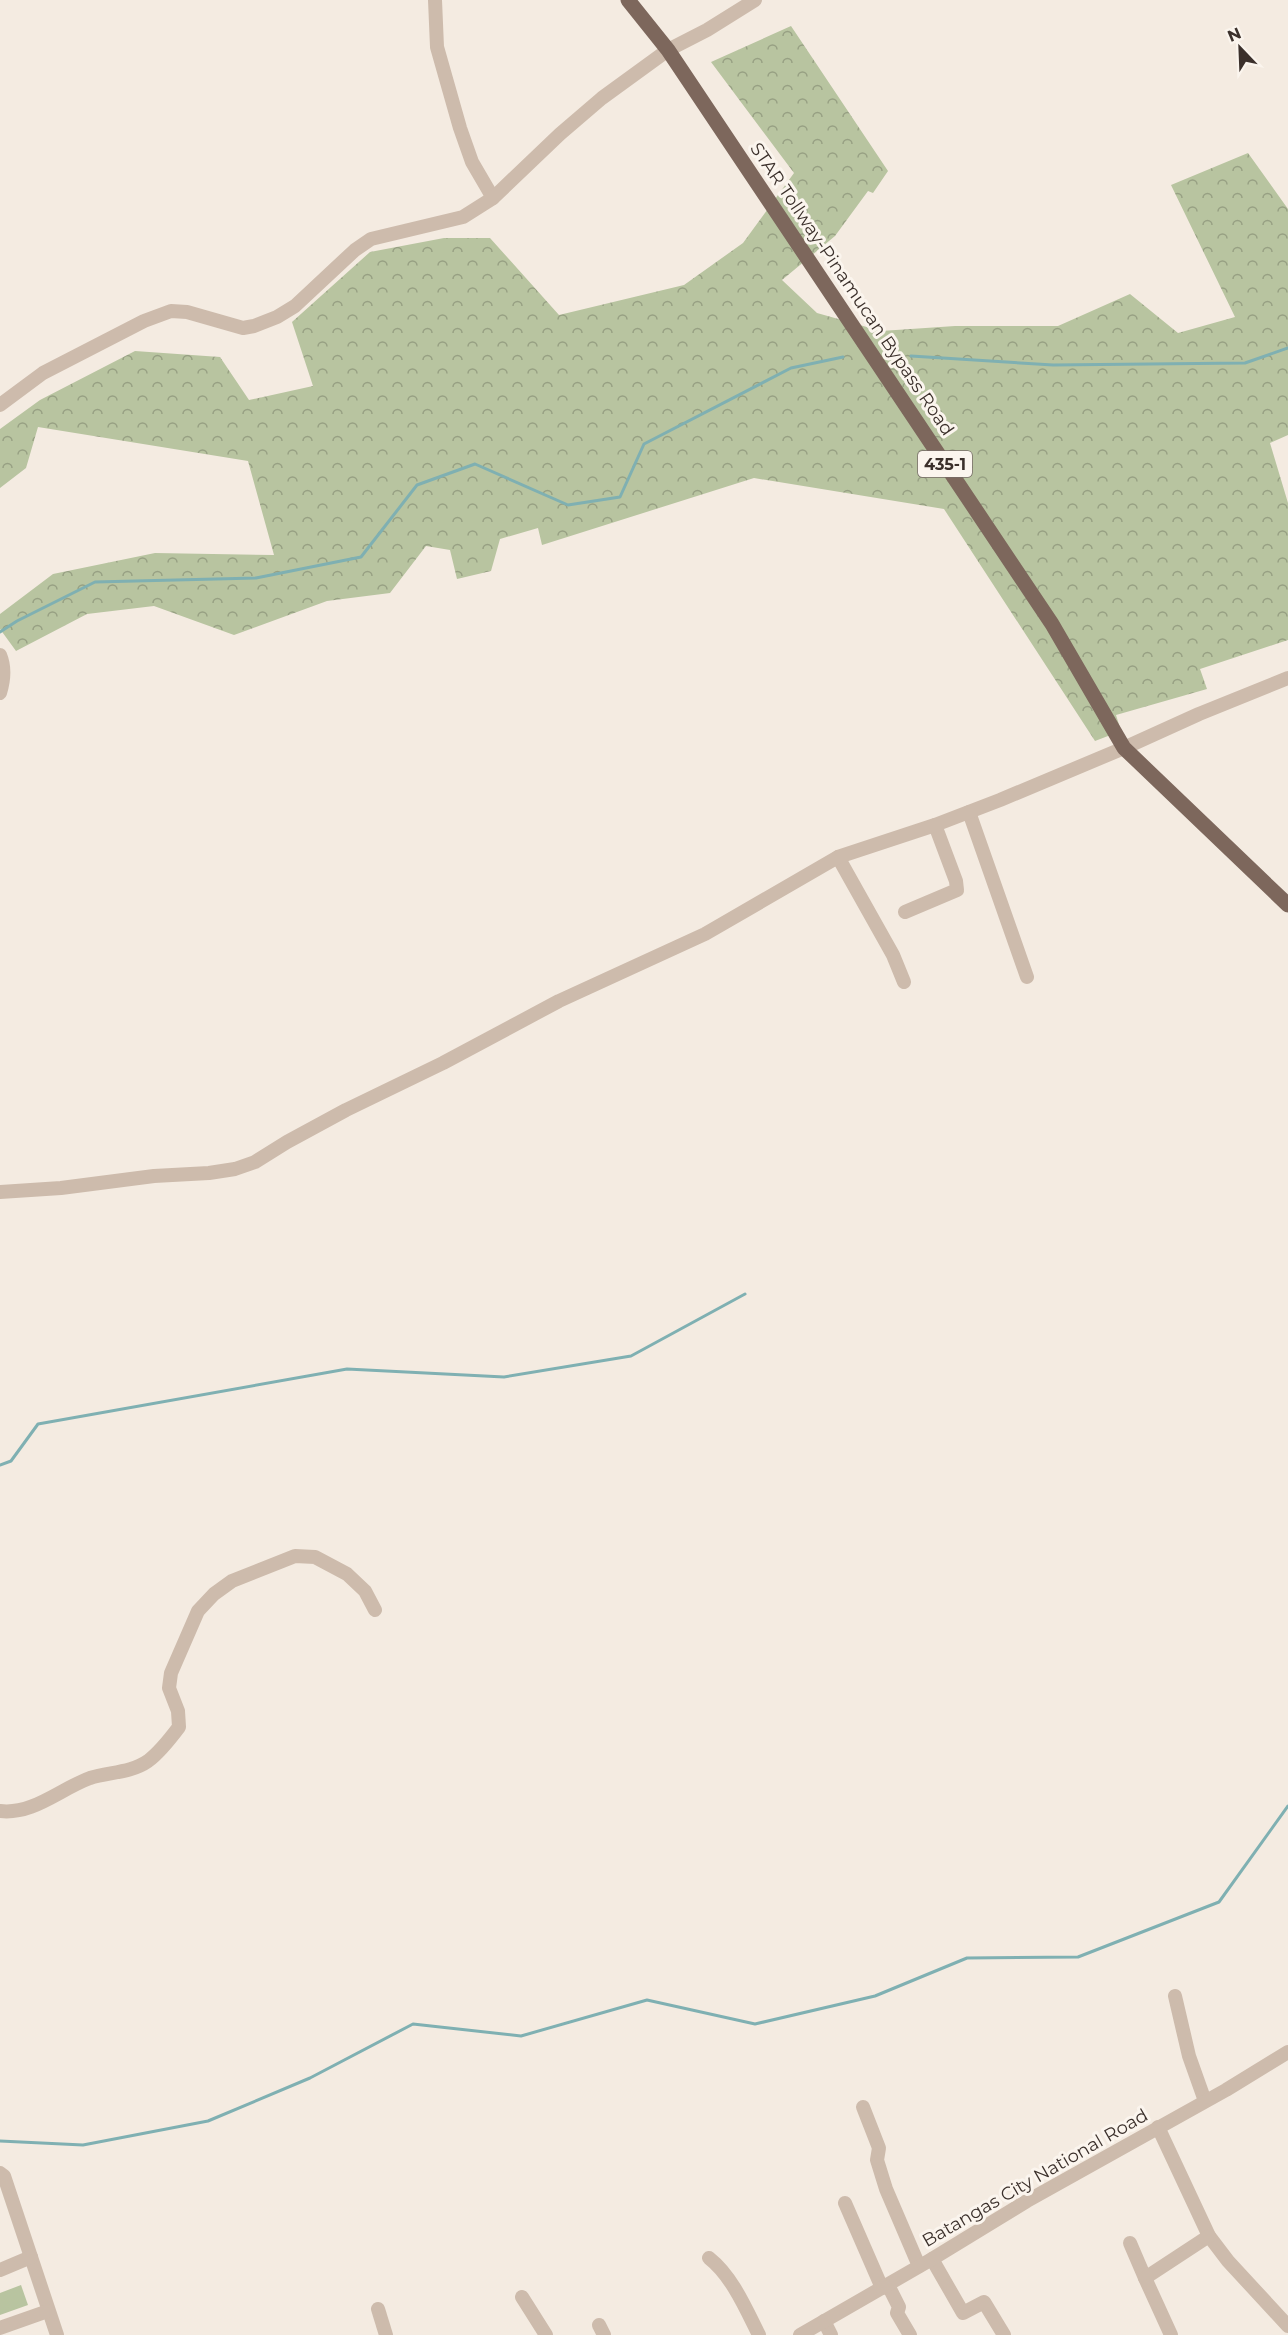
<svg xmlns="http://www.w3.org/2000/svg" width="1288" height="2335" viewBox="0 0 1288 2335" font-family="Montserrat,sans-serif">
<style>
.grass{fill:#b8c4a0}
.forest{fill:url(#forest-crowns)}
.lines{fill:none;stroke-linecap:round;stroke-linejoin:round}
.stream{stroke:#7fb0b2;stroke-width:3}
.minor{stroke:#cdbbac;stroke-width:14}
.major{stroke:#7d675c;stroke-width:15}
.labels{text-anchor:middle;stroke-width:6;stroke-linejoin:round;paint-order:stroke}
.shield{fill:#fbf5ee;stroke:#756b66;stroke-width:1.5}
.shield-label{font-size:16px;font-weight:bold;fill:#3b302b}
.street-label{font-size:18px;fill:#3b302b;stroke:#fbf5ee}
</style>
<defs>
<pattern id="forest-crowns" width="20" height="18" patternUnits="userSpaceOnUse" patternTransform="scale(1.5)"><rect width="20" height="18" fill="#b8c4a0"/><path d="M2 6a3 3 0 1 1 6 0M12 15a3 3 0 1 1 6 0" fill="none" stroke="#97a083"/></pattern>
</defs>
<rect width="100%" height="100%" fill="#f4ebe1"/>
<polygon class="grass" points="21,2285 28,2305 0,2315 0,2293"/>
<polygon class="forest" points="791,26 888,171 873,193 868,191 835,236 782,280 817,313 881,331 955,326 1058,326 1130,294 1178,333 1235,317 1171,185 1248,153 1288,209 1288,435 1270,443 1288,503 1288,640 1200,669 1207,689 1116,715 1121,731 1095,741 944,509 754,478 542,545 538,528 500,539 491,571 457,579 450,550 426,546 390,593 327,601 234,635 154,606 87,614 16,651 0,629 0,614 53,574 155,553 274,555 248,461 38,427 26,468 0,488 0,429 40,400 135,351 220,357 249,400 313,386 292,322 370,252 444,238 490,238 559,315 684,285 743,243 794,173 711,62"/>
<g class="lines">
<g class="stream">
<polyline points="911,356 1053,365 1245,363 1288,348"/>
<polyline points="0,632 17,621 95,582 256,578 361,557 417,485 475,464 568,505 620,497 644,444 791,368 843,357"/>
<polyline points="0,1465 11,1461 38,1424 347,1369 504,1377 631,1356 745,1294"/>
<polyline points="0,2141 83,2145 208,2121 310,2078 413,2024 521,2036 647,2000 755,2024 875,1996 967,1958 1078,1957 1219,1902 1288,1806"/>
</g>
<g class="minor">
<polyline points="435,0 437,47 460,128 472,162 493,198"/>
<polyline points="0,405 43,373 144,321 171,311 187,312 243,328 254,326 277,317 295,306 355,250 371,239 463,217 493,198 560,134 602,98 668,50 707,30 755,0"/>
<path d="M0,655C5,667 4,680 0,693"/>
<polyline points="969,812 1027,977"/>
<polyline points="838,857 893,955 904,982"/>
<polyline points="905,912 957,890 956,881 935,825"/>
<polyline points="0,1192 61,1188 154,1176 209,1173 235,1169 255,1162 287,1142 346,1110 443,1063 559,1001 705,934 838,857 935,825 1000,800 1124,748 1199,714 1288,678"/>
<path d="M0,1811C33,1815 60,1789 90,1778C109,1772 131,1773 148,1761C160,1752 170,1739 179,1727L178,1711L169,1688L171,1673L198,1611L214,1594L232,1581L295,1556L315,1557L347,1574L365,1591L375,1610"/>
<polyline points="1175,1996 1189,2056 1205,2101"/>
<polyline points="863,2107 879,2148 877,2160 886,2189 919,2266"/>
<polyline points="1158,2127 1209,2236 1228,2261 1288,2326"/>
<polyline points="0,2173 4,2176 57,2335"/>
<polyline points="845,2203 882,2288"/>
<polyline points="1130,2243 1145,2278"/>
<path d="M709,2258C732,2276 746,2309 759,2335"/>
<polyline points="932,2259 963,2313 984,2302 1004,2335"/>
<polyline points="0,2270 31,2257"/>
<polyline points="888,2285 899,2307 897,2313 910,2335"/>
<polyline points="522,2297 546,2335"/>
<polyline points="378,2309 386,2335"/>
<polyline points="824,2321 831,2335"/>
<polyline points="599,2325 604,2335"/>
<polyline points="0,2328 48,2311"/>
<polyline points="800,2335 932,2259 1027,2201 1226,2090 1288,2052"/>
<polyline points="1171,2335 1145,2278 1209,2236"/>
</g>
<polyline class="major" points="628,0 668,50 1052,624 1124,748 1288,905"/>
</g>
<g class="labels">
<rect class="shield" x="918" y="451" width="54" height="26" rx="4.5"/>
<g class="shield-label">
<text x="945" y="470">435-1</text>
</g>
<g class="street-label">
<text transform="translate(852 289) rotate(56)" y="6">STAR Tollway-Pinamucan Bypass Road</text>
<text transform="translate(1035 2178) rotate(-30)" y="6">Batangas City National Road</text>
</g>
</g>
<g transform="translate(1240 48) rotate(337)" stroke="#fbf5ee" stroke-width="4.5" paint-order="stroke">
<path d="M0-4.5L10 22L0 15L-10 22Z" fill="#3b302b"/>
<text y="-9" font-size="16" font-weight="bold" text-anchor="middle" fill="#3b302b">N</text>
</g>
</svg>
